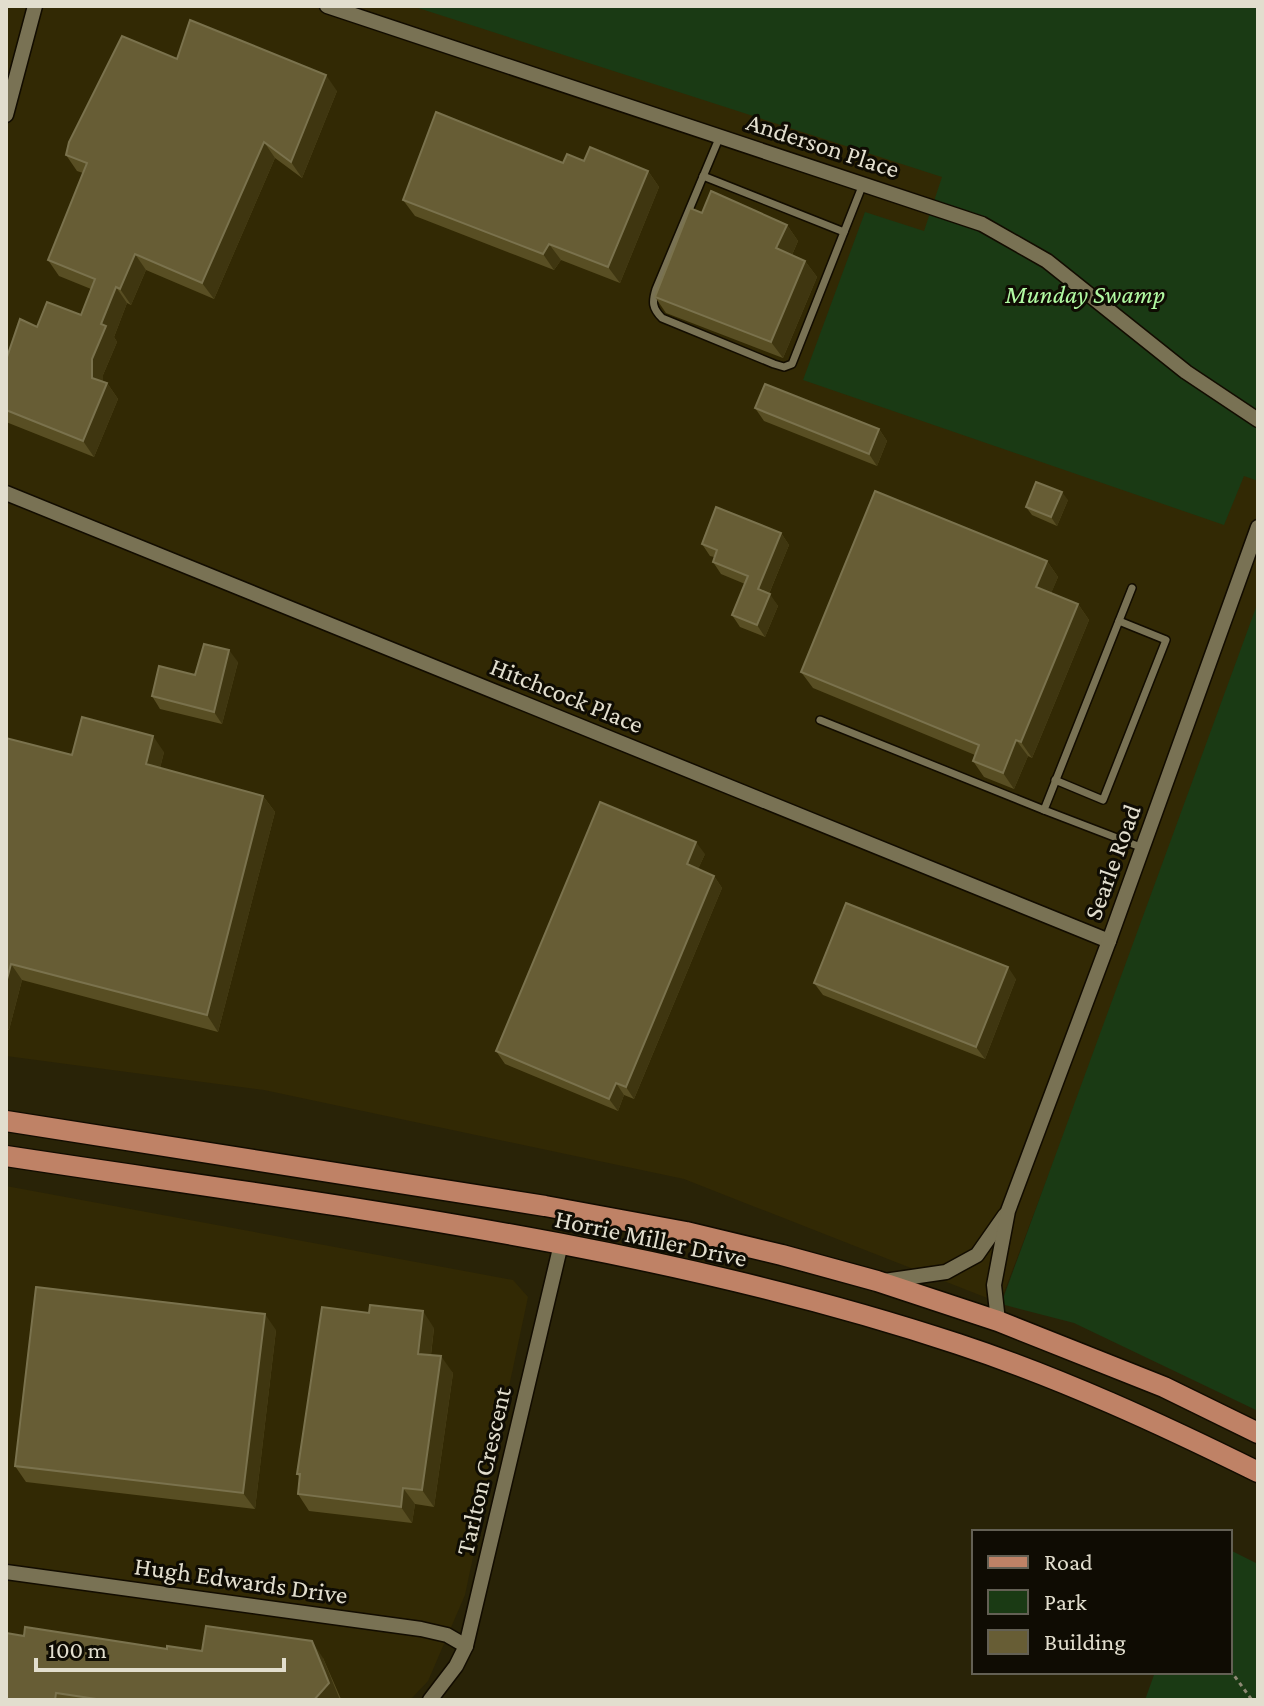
<svg xmlns="http://www.w3.org/2000/svg" width="1264" height="1706" viewBox="0 0 1264 1706" font-family="'Crimson Pro',serif">
<style>
.built{fill:#322904}
.green{fill:#1a3a14}
.lines{fill:none;stroke-linecap:round;stroke-linejoin:round}
.lane-casing{stroke:#120c00;stroke-width:10}
.street-casing{stroke:#120c00;stroke-width:17}
.primary-casing{stroke:#120c00;stroke-width:23}
.path{stroke:#8e8974;stroke-width:3;stroke-dasharray:4 4;stroke-linecap:butt}
.lane{stroke:#797254;stroke-width:7}
.street{stroke:#797254;stroke-width:14}
.primary{stroke:#bf8266;stroke-width:20}
.wall{fill:#584e23}
.shaded-wall{fill:#3f3610}
.building{fill:#675d35;stroke:#7a724d;stroke-width:2}
.labels{text-anchor:middle;stroke-width:6;stroke-linejoin:round;paint-order:stroke}
.street-label{font-size:26px;fill:#e2dece;stroke:#0f0c03}
.park-label{font-size:26px;font-style:italic;fill:#b1faa2;stroke:#0f0c03}
</style>
<rect width="100%" height="100%" fill="#292307"/>
<g class="built">
<polygon points="6,6 876,6 953,173 1258,395 1258,998 1133,953 1000,1303 684,1179 264,1090 6,1056"/>
<polygon points="6,1186 513,1280 528,1297 465,1595 428,1681 410,1700 6,1700"/>
</g>
<g class="green">
<polygon points="412,6 1258,6 1258,481 1244,476 1224,525 803,380 865,212 924,231 942,177"/>
<polygon points="1258,602 1258,1411 1074,1323 1001,1304"/>
<polygon points="1230,1550 1258,1564 1258,1700 1145,1700 1155,1672 1230,1672"/>
</g>
<g class="lines">
<g class="lane-casing">
<g id="lane">
<path d="M720,136L656,289C652,302 652,308 662,318L774,364L784,367L792,364L863,184"/>
<polyline points="703,176 844,232"/>
<polyline points="1132,588 1044,810 1143,848"/>
<polyline points="820,720 1044,810"/>
<polyline points="1055,780 1103,800 1166,640 1119,621"/>
</g>
</g>
<g class="street-casing">
<g id="street">
<polyline points="327,6 982,224 1047,261 1186,372 1258,420"/>
<polyline points="6,115 35,6"/>
<polyline points="6,493 1109,941"/>
<polyline points="884,1281 946,1272 977,1255 1005,1215"/>
<polyline points="998,1321 994,1285 1008,1211 1109,941 1258,527"/>
<polyline points="6,1572 421,1629 447,1635 466,1646"/>
<polyline points="430,1700 456,1666 466,1646 561,1244"/>
</g>
</g>
<g class="primary-casing">
<g id="primary">
<polyline points="6,1121 545,1206 686,1232 782,1255 877,1281 998,1321 1164,1387 1258,1433"/>
<path d="M6,1156C326,1205 650,1242 958,1344C1061,1378 1161,1424 1258,1472"/>
</g>
</g>
<polyline class="path" points="1230,1670 1252,1700"/>
<use href="#lane" class="lane"/>
<use href="#street" class="street"/>
<use href="#primary" class="primary"/>
</g>
<g class="wall">
<polygon points="177,59 337,91 302,178 275,158 214,299 146,270 131,305 127,303 114,337 117,342 103,375 103,382 107,383 118,399 94,457 6,422 6,360 37,327 81,315 91,289 59,276 48,260 83,173 77,171 66,155"/>
<polygon points="584,161 648,171 659,187 620,283 561,260 554,270 415,216 403,200"/>
<polygon points="702,213 787,225 798,241 792,255 805,261 817,277 783,358 666,313 655,297"/>
<polygon points="755,408 879,429 887,441 877,466 764,421"/>
<polygon points="1068,500 1057,526 1032,515 1026,507"/>
<polygon points="781,533 789,545 769,594 778,606 765,637 740,627 732,615 745,584 721,574 713,562 714,557 710,556 702,544"/>
<polygon points="1047,561 1058,577 1051,593 1078,604 1089,620 1032,758 1028,756 1014,789 984,777 973,761 975,755 813,688 801,672"/>
<polygon points="238,662 222,724 160,709 152,696 195,675"/>
<polygon points="6,738 72,755 164,752 160,768 263,796 275,812 218,1032 22,980 9,1030 6,1029"/>
<polygon points="705,854 698,869 714,876 722,888 634,1099 624,1095 618,1111 505,1064 496,1051"/>
<polygon points="1016,979 985,1059 823,995 814,983"/>
<polygon points="434,1328 431,1355 453,1373 434,1507 415,1504 412,1523 309,1511 298,1494 300,1478 297,1474"/>
<polygon points="276,1330 255,1509 26,1482 15,1466"/>
<polygon points="24,1636 167,1649 323,1658 341,1699 6,1700"/>
</g>
<g class="shaded-wall">
<polygon points="326,75 337,91 302,178 291,162"/>
<polygon points="264,142 275,158 214,299 202,283"/>
<polygon points="648,171 659,187 620,283 608,267"/>
<polygon points="787,225 798,241 788,264 776,248"/>
<polygon points="549,244 561,260 554,270 543,254"/>
<polygon points="135,254 146,270 131,305 120,289"/>
<polygon points="805,261 817,277 783,358 771,342"/>
<polygon points="116,287 127,303 114,337 117,342 103,375 103,391 107,383 118,399 94,457 83,441 92,378 92,359 101,324"/>
<polygon points="879,429 887,441 877,466 869,454"/>
<polygon points="1062,492 1068,500 1057,526 1051,517"/>
<polygon points="781,533 789,545 766,601 758,589"/>
<polygon points="1047,561 1058,577 1047,603 1036,587"/>
<polygon points="770,594 778,606 765,637 757,625"/>
<polygon points="1078,604 1089,620 1032,758 1021,742"/>
<polygon points="229,650 238,662 222,724 214,712"/>
<polygon points="153,736 164,752 157,780 146,764"/>
<polygon points="1016,740 1028,756 1014,789 1003,773"/>
<polygon points="263,796 275,812 218,1032 207,1015"/>
<polygon points="696,842 705,854 695,876 687,864"/>
<polygon points="714,876 722,888 634,1099 626,1087"/>
<polygon points="11,964 22,980 9,1030 6,1025 6,983"/>
<polygon points="1008,967 1016,979 985,1059 976,1047"/>
<polygon points="616,1083 624,1095 618,1111 609,1099"/>
<polygon points="423,1311 434,1328 429,1370 418,1354"/>
<polygon points="265,1314 276,1330 255,1509 243,1493"/>
<polygon points="441,1356 453,1373 434,1507 422,1490"/>
<polygon points="403,1488 415,1504 412,1523 401,1507"/>
<polygon points="312,1641 323,1658 340,1700 314,1700"/>
</g>
<g class="building">
<polygon points="190,20 326,75 291,162 264,142 202,283 135,254 120,289 116,287 101,324 106,326 92,359 92,378 107,383 83,441 6,410 6,360 20,319 37,327 47,302 81,315 95,279 48,260 87,163 66,155 69,142 122,36 177,59"/>
<polygon points="436,112 563,163 567,154 584,161 590,147 648,171 608,267 549,244 543,254 403,200"/>
<polygon points="711,191 787,225 776,248 805,261 771,342 655,297 690,208 702,213"/>
<polygon points="765,384 879,429 869,454 755,408"/>
<polygon points="1036,482 1062,492 1051,517 1026,507"/>
<polygon points="875,491 1047,561 1036,587 1078,604 1021,742 1016,740 1003,773 973,761 979,745 801,672"/>
<polygon points="716,507 781,533 758,589 770,594 757,625 732,615 748,576 713,562 717,550 702,544"/>
<polygon points="204,644 229,650 214,712 152,696 159,666 195,675"/>
<polygon points="82,717 153,736 146,764 263,796 207,1015 11,964 6,983 6,738 72,755"/>
<polygon points="600,802 696,842 687,864 714,876 626,1087 616,1083 609,1099 496,1051"/>
<polygon points="846,903 1008,967 976,1047 814,983"/>
<polygon points="36,1287 265,1314 243,1493 15,1466"/>
<polygon points="370,1305 423,1311 418,1354 441,1356 422,1490 403,1488 401,1507 298,1494 300,1474 297,1474 322,1307 369,1313"/>
<polygon points="206,1626 312,1641 329,1683 314,1700 103,1700 56,1693 55,1700 6,1700 6,1633 24,1636 25,1627 167,1649 167,1646 202,1651"/>
</g>
<g class="labels">
<g class="street-label">
<text transform="translate(823 145) rotate(18)" y="9">Anderson Place</text>
<text transform="translate(567 695) rotate(22)" y="9">Hitchcock Place</text>
<text transform="translate(1112 862) rotate(-70)" y="9">Searle Road</text>
<text transform="translate(651 1238) rotate(12)" y="9">Horrie Miller Drive</text>
<text transform="translate(483 1471) rotate(-77)" y="9">Tarlton Crescent</text>
<text transform="translate(241 1580) rotate(8)" y="9">Hugh Edwards Drive</text>
</g>
<g class="park-label">
<text x="1085" y="303">Munday Swamp</text>
</g>
</g>
<rect width="1264" height="1706" fill="none" stroke="#e2dece" stroke-width="16"/>
<rect x="972" y="1530" width="260" height="144" fill="#0f0c03" stroke="#636054" stroke-width="2"/>
<rect x="988" y="1556" width="40" height="12" fill="#bf8266" stroke="#636054" stroke-width="2"/>
<text x="1044" y="1570" font-size="24" fill="#e2dece">Road</text>
<rect x="988" y="1590" width="40" height="24" fill="#1a3a14" stroke="#636054" stroke-width="2"/>
<text x="1044" y="1610" font-size="24" fill="#e2dece">Park</text>
<rect x="988" y="1630" width="40" height="24" fill="#675d35" stroke="#636054" stroke-width="2"/>
<text x="1044" y="1650" font-size="24" fill="#e2dece">Building</text>
<path d="M36 1658v12h248v-12" fill="none" stroke="#e2dece" stroke-width="4"/>
<text x="48" y="1658" font-size="24" fill="#e2dece" stroke="#0f0c03" stroke-width="6" paint-order="stroke">100 m</text>
</svg>
